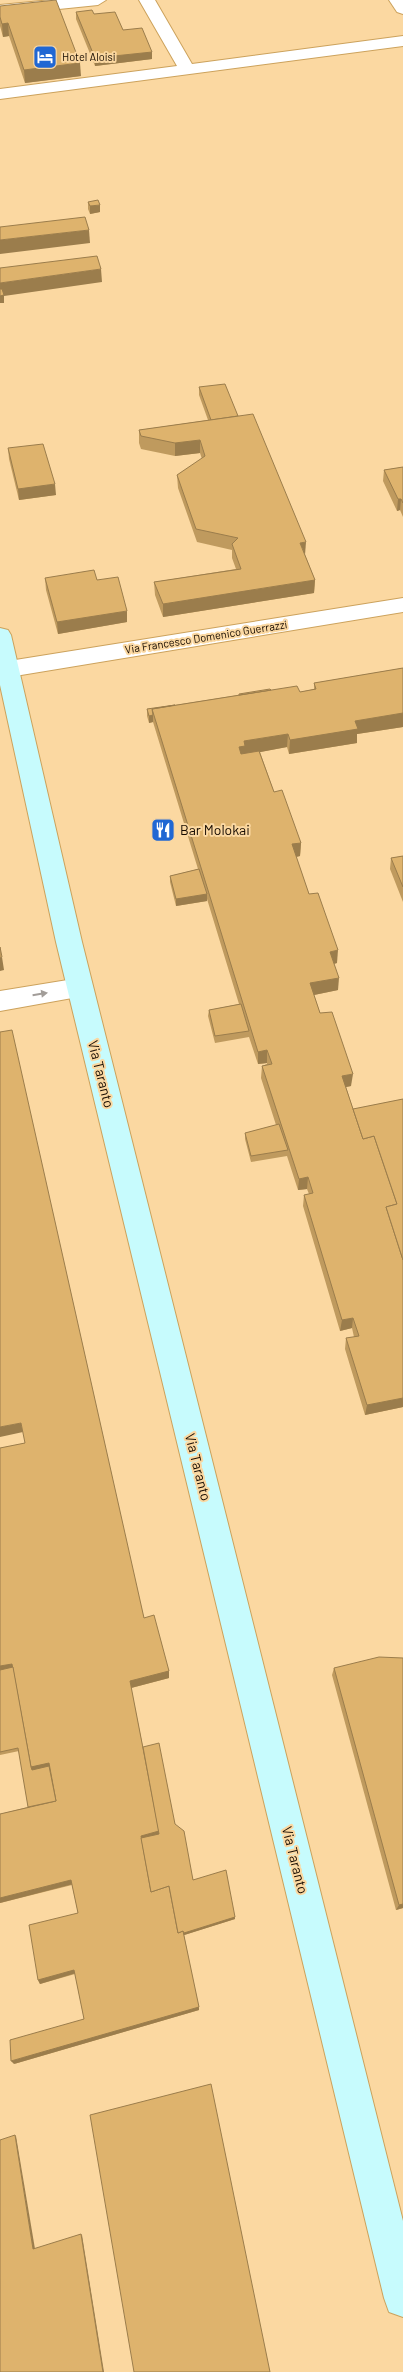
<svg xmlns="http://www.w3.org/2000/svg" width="403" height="2372" viewBox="0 0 403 2372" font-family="Barlow,sans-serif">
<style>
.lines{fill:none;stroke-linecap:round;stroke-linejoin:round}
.lane-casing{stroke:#cca25c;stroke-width:2}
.street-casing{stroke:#cca25c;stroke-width:2}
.secondary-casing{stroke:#cca25c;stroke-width:2}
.lane{fill:#fff;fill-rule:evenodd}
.street{fill:#fff;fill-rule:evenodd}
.secondary{fill:#c7fbfd;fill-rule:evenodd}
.wall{fill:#bf9a5e}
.shaded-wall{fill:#9b7d4c}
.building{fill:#deb36d;stroke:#9b7d4c}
.oneway{fill:#a29d99}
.labels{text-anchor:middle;stroke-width:4;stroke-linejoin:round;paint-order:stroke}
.far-poi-label{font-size:11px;fill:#160b00;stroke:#fbd8a1;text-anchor:start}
.far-street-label{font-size:11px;fill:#160b00;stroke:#fbd8a1}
.poi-label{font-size:14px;fill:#160b00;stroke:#fbd8a1;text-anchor:start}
.street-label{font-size:14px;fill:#160b00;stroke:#fbd8a1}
</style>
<rect width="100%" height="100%" fill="#fbd8a1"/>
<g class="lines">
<g class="lane-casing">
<g id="lane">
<polygon points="52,0 106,0 98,5 0,15 0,5"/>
<polygon points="139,0 155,0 192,64 403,36 403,46 0,99 0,89 177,66"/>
<polygon points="389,0 403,0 403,14 397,12"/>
</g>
</g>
<g class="street-casing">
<g id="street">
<polygon points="403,598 403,612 9,677 0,673 1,664 9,661"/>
<polygon points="80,978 89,981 93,988 89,995 0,1011 0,991"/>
</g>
</g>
<g class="secondary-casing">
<polygon id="secondary" points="0,628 8,630 11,635 82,942 403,2221 403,2317 389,2312 384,2298 56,942 0,685"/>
</g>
<use href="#lane" class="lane"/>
<use href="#street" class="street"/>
<use href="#secondary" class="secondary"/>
</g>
<g class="wall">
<polygon points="0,6 81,76 25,83 9,36 3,37 0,26"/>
<polygon points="76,12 94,14 152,52 152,59 95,66 76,19"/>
<polygon points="88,202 100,212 90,214 88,209"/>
<polygon points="199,387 238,416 305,555 315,580 314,593 163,617 155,595 154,582 236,569 232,558 232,550 197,542 178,488 177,475 202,459 200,453 175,456 141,449 139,443 139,430 208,420 199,395"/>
<polygon points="8,448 56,495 19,500 9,459"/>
<polygon points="403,467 403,517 400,510 397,511 383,481 384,470"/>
<polygon points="45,578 97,580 127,622 58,634 46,590"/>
<polygon points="403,668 403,727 357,734 357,743 289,754 287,747 260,752 274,792 301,843 300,856 296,857 309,894 337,963 334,964 338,990 314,995 320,1013 351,1086 346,1087 353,1109 403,1099 403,1407 365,1415 345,1349 346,1338 354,1337 352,1328 340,1331 303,1206 304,1195 309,1194 307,1189 298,1190 287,1156 251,1162 245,1139 245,1133 276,1125 261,1078 262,1066 267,1064 267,1063 258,1064 249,1037 215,1043 208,1016 209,1010 239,1004 207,899 207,901 176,906 170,882 170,876 198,869 153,722 149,723 147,716 147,709 175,705 271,690 300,692 314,689 314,683"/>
<polygon points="403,856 403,902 390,869 391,858"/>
<polygon points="0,1032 144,1618 169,1671 169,1678 131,1688 143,1747 175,1824 193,1880 235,1917 235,1919 184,1935 199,2010 14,2064 84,2019 75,1974 40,1984 38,1980 78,1913 72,1885 0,1903 0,1814 28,1807 19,1751 0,1755 0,1448 25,1443"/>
<polygon points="403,1658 403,1908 396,1910 332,1675 334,1668"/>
</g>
<g class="shaded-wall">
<polygon points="8,23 9,36 3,37 2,24"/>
<polygon points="152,52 152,59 95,66 95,58"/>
<polygon points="80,63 81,76 25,83 24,70"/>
<polygon points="100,205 100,212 90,214 90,206"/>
<polygon points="89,230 90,243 0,254 0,240"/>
<polygon points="101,269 102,282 4,296 4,303 0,303 0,283"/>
<polygon points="200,440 200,453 175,456 175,443"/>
<polygon points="55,484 56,495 19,500 18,489"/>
<polygon points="398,499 401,499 400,510 397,511"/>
<polygon points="306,542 305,555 300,543"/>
<polygon points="315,580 314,593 163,617 163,604"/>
<polygon points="127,611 127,622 58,634 57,622"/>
<polygon points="403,713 403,727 357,734 357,743 289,754 290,740 355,721"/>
<polygon points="153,715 153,722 149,723 149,716"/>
<polygon points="288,734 287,747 245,755 239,760 239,747 244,741"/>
<polygon points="301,843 300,856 291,858 292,844"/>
<polygon points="207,894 207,901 176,906 176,899"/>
<polygon points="338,950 337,963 328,965 330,952"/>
<polygon points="2,957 4,970 0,971 0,958"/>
<polygon points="339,978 338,990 309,996 310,983"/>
<polygon points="267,1050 267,1063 258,1064 258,1052"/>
<polygon points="353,1074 351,1086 341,1088 342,1076"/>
<polygon points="308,1177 307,1189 298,1190 299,1179"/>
<polygon points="353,1318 352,1328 340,1331 342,1320"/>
<polygon points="403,1398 403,1407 365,1415 367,1405"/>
<polygon points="21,1423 23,1432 0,1437 0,1427"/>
<polygon points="12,1664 49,1763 51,1769 33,1773 0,1674 0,1666"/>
<polygon points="169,1671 169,1678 131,1688 130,1681"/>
<polygon points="159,1831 159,1837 141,1841 141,1836"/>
<polygon points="71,1880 73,1884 0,1903 0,1898"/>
<polygon points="403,1904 403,1908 396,1910 399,1905"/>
<polygon points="235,1917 235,1919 178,1937 178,1935"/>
<polygon points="74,1970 76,1973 40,1984 38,1980"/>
<polygon points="199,2007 199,2010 14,2064 11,2061"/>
<polygon points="15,2135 16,2136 35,2249 33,2249"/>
<polygon points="81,2234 82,2235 104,2372 103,2372"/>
</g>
<g class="building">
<polygon points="56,0 80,63 24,70 8,23 2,24 0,17 0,6"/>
<polygon points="92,10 94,14 115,12 123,30 142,28 152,52 95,58 76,12"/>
<polygon points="98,200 100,205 90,206 88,202"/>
<polygon points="85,217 89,230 0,240 0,227"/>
<polygon points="97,256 101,269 0,283 0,268"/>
<polygon points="0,289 2,289 4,295 0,296"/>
<polygon points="225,384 238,416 211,420 199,387"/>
<polygon points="253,414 306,542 300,543 315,580 163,604 154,582 241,569 232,544 238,538 196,529 177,475 205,456 200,440 175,443 141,436 139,430"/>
<polygon points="43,444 55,484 18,489 8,448"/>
<polygon points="403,467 403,503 401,499 398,499 384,470"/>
<polygon points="94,570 97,580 118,577 127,611 57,622 45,578"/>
<polygon points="403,668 403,713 355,721 358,729 290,740 288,734 244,741 245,746 239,747 241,754 259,751 274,792 282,790 301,843 292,844 309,894 318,893 338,950 330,952 339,978 310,983 320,1013 332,1012 353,1074 342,1076 363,1139 374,1136 397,1204 386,1207 403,1260 403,1398 367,1405 346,1338 359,1336 353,1318 342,1320 304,1195 313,1193 308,1177 299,1179 262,1066 272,1064 267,1050 258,1052 152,709 297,686 300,692 316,689 314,683"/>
<polygon points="270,689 271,690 239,695 239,694"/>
<polygon points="175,705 152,709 153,715 149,716 147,709"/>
<polygon points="403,856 403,887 391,858"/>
<polygon points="199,869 207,894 176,899 170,876"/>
<polygon points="0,947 2,957 0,958"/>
<polygon points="241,1004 249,1031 215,1036 209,1010"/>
<polygon points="12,1030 144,1618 154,1615 169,1671 130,1681 159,1831 141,1836 151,1892 169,1886 178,1933 183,1931 199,2007 11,2061 10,2040 84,2019 74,1970 38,1980 29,1925 78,1913 71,1880 0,1898 0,1814 56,1801 49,1763 31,1767 12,1664 0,1666 0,1448 25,1443 21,1423 0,1427 0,1032"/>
<polygon points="403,1099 403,1260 386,1207 397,1204 374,1136 363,1139 353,1109"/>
<polygon points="279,1124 288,1150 251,1156 245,1133"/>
<polygon points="379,1657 403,1658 403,1904 399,1905 334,1668"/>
<polygon points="13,1667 31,1767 32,1770 49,1766 56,1801 28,1807 18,1748 0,1752 0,1670"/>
<polygon points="159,1743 175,1824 184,1831 193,1880 226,1870 235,1917 184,1933 183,1931 178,1933 169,1886 151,1892 141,1838 159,1834 143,1747"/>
<polygon points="211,2084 270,2372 134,2372 90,2115"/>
<polygon points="15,2135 33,2249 81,2234 103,2372 0,2372 0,2140"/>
</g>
<defs><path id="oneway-solid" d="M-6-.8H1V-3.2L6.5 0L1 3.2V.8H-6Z" transform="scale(1.25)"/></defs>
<use class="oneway" href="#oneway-solid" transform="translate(40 994) rotate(-9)"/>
<defs>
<g id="hotel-square" transform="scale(1.25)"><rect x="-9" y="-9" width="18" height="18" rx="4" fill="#2067d3" stroke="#fbd8a1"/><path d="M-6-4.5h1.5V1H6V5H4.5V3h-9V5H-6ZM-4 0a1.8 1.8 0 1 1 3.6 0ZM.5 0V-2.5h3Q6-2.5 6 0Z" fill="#fff"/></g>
<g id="restaurant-square" transform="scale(1.25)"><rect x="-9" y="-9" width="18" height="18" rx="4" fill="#2067d3" stroke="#fbd8a1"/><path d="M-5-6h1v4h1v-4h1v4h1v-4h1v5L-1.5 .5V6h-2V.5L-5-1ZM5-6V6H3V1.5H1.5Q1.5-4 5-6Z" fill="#fff"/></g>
</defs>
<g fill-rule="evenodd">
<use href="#hotel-square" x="45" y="57"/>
<use href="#restaurant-square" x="163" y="830"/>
</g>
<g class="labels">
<g class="far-poi-label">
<text x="62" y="61">Hotel Aloisi</text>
</g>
<g class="far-street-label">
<text transform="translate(206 637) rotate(-9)" y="4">Via Francesco Domenico Guerrazzi</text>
</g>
<g class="poi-label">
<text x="180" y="835">Bar Molokai</text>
</g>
<g class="street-label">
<text transform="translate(101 1074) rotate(76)" y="5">Via Taranto</text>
<text transform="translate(198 1467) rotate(76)" y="5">Via Taranto</text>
<text transform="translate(295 1860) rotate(76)" y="5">Via Taranto</text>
</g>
</g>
</svg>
